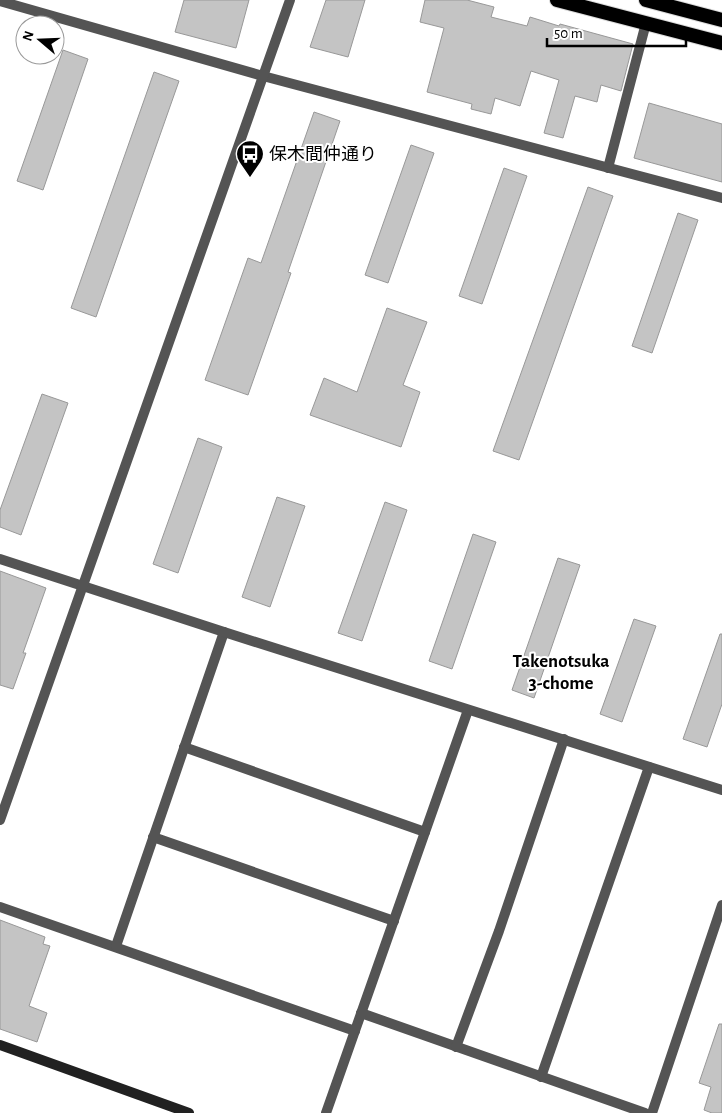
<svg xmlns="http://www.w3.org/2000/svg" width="722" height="1113" viewBox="0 0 722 1113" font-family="'Alegreya Sans','Noto Sans JP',sans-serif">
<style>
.building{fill:#c4c4c4;stroke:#989898}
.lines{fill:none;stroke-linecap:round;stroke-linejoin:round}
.trunk-casing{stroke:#dbdbdb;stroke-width:16}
.minor{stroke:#545454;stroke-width:10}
.tertiary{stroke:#545454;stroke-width:10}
.secondary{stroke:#212121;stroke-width:10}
.trunk{stroke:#000;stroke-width:14}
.labels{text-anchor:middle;stroke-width:4;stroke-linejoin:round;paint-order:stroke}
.poi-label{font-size:18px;fill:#000;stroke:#fff;text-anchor:start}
.neighbourhood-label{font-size:19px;font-weight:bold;fill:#000;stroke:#fff}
</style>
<rect width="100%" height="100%" fill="#fff"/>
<g class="building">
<polygon points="184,0 249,0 236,48 175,32"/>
<polygon points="326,0 365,0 348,57 310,47"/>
<polygon points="425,0 467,0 494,7 491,17 527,26 530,17 559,26 560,24 633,44 621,91 601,85 597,102 575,96 563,138 544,133 559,80 531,71 520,106 495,98 491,114 471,109 472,104 427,92 444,28 420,22"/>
<polygon points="63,50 88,59 43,190 17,181"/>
<polygon points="154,72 179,81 96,317 71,308"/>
<polygon points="649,103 722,124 722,182 634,158"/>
<polygon points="314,112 340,121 288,272 291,273 248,395 205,380 248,258 261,263"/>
<polygon points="411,145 434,153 388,283 365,275"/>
<polygon points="504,168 527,176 482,304 459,296"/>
<polygon points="588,187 613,196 519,460 493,451"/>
<polygon points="678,213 698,220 652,353 632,346"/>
<polygon points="387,308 427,322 403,385 420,392 401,447 310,415 324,378 357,392"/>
<polygon points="42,394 68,403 21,535 0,527 0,510"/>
<polygon points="198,438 222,447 178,573 153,564"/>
<polygon points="277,497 305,506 270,607 242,597"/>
<polygon points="385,502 407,510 362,641 338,633"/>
<polygon points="473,534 496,542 452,669 429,661"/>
<polygon points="558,558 580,565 534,698 512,690"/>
<polygon points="0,571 46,588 23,653 26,653 13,689 0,685"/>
<polygon points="634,619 656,626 622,722 600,714"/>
<polygon points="720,634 722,634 722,704 707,747 683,739"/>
<polygon points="0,920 45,937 43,944 50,946 29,1006 47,1013 37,1042 0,1029"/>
<polygon points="719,1024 722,1024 722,1113 712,1113 704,1110 711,1087 699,1083"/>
</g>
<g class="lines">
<g class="trunk-casing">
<g id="trunk">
<polyline points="557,0 722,43"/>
<polyline points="646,0 722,20"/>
</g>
</g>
<g class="minor">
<polyline points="0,1 263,76 722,198"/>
<polyline points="608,168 646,23"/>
<polyline points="184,747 425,832"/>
<polyline points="153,837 394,921"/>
<polyline points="0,907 355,1031"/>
<polyline points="116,946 224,632"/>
<polyline points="361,1013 645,1113"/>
<polyline points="456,1047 499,931 564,739"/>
<polyline points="541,1077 649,767"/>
<polyline points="326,1113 468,710"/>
<polyline points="652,1113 722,905"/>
</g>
<g class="tertiary">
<polyline points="0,559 224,632 722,790"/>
<polyline points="0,820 290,0"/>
</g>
<polyline class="secondary" points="0,1045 189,1113"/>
<use href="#trunk" class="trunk"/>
</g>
<defs>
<g id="bus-pin" transform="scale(1.4375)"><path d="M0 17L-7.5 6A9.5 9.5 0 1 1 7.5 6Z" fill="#000" stroke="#fff"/><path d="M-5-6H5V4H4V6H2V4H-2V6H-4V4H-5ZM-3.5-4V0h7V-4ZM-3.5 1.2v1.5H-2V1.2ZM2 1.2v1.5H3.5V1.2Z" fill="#fff"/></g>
</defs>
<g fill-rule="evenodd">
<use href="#bus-pin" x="250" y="154"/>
</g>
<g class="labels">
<g class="poi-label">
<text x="269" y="160">保木間仲通り</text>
</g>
<g class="neighbourhood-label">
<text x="561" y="667">Takenotsuka<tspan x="561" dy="22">3-chome</tspan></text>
</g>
</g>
<g transform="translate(40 40) rotate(289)"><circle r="24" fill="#ffffff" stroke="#999999"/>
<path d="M0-4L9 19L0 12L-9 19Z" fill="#000000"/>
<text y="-8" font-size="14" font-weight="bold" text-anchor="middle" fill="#000000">N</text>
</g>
<path d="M547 38v8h139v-8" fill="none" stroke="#000000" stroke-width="2.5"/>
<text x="554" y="38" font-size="15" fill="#000000" stroke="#ffffff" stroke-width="4" paint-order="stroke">50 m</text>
</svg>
